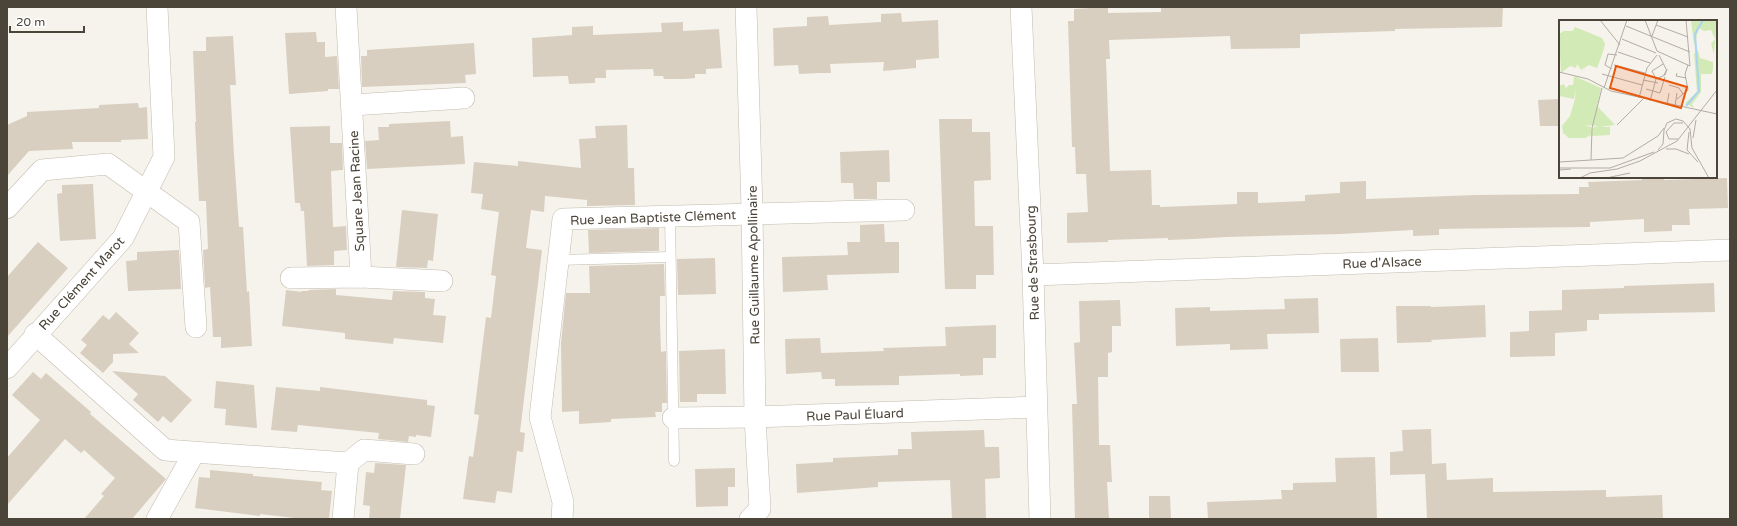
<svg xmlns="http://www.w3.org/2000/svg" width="1737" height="526" viewBox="0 0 1737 526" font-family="'Varela Round',sans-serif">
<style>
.building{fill:#d8cfc1}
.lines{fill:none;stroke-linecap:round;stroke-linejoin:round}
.service-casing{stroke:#c2bbae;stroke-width:11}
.minor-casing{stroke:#c2bbae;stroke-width:22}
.service{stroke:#fff;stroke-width:10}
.minor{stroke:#fff;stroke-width:21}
.labels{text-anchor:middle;stroke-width:3;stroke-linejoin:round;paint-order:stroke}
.street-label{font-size:13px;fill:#4b4439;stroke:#fff}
.inset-river{fill:none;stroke:#a9d4f2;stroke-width:2}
.inset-road{fill:none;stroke:#b2ada4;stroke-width:1}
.view{fill:#e8590c;fill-opacity:0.15;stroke:#e8590c;stroke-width:2}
.inset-edge{fill:none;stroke:#4b4439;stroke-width:2}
</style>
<rect width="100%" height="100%" fill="#f6f3ec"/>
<g class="building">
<polygon points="1108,7 1108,13 1161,12 1161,7 1503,7 1502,27 1395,29 1395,31 1300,34 1300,48 1231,49 1230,36 1109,40 1110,59 1106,59 1110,171 1151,170 1152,205 1160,205 1160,207 1237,204 1237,192 1258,192 1258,203 1305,201 1305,195 1340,193 1340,182 1366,181 1366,199 1476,195 1579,194 1579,187 1589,187 1588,182 1642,180 1642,177 1664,177 1664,180 1727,178 1728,208 1689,209 1690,225 1672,225 1672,231 1644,232 1644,219 1590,222 1590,227 1439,229 1439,235 1413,236 1413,230 1341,234 1226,237 1193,239 1168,240 1168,238 1108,240 1108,242 1067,243 1067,213 1088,212 1086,174 1076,174 1075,147 1072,147 1068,21 1074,21 1074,9"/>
<polygon points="901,13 902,22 938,20 939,58 916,60 916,68 883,71 884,62 830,64 831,73 819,73 799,74 798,65 774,66 773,28 807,26 807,17 828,16 829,25 881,22 881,14"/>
<polygon points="683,22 683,31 719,29 722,68 706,69 706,74 695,74 695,78 685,79 664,79 663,76 654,76 653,69 606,70 606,78 595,78 595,83 569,84 568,76 564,76 533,77 532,38 572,35 572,27 593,26 593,35 662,32 661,23"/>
<polygon points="316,32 317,42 325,42 325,57 337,56 339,89 328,89 328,91 289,94 285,33"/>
<polygon points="233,36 236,85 230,85 234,155 239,227 243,227 247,292 249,291 252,346 221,348 221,337 213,337 210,287 205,288 203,250 208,249 206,201 199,201 195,122 196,122 193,51 206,51 206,37"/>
<polygon points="474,43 476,74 465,75 466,83 362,87 361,56 367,56 367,50"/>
<polygon points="1560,99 1560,126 1540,126 1538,100"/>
<polygon points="138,103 139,108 147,107 148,139 121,140 121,142 72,142 73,149 29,151 7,176 7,125 27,116 27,112 99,108 99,105"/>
<polygon points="939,119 972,119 972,132 990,132 991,180 974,181 975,226 993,226 994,275 976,275 976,289 945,289"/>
<polygon points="450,121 451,137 463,136 465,164 367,169 365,141 379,140 378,127 389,127 389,124"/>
<polygon points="627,125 628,168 634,168 635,205 587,206 587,200 545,196 544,212 531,210 526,248 542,250 520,432 525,433 523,452 517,451 512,493 497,491 495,503 463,499 469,456 473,457 479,415 474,414 486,317 491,318 496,276 491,275 499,212 481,209 483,194 471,193 474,162 518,166 518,161 581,168 579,139 596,138 595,126"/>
<polygon points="330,126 330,143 342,143 343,170 331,171 333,227 346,226 347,250 334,251 334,265 307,266 304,211 301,211 300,203 295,203 290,127"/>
<polygon points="889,150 890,182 877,182 877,199 854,199 853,183 841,183 840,152"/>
<polygon points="93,184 96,239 60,241 57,194 62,193 62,185"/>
<polygon points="402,210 438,214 433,261 428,260 427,268 396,267"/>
<polygon points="884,224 885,242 899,242 899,273 827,275 828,290 783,292 782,257 848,255 847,242 860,242 860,225"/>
<polygon points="659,228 659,251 589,253 588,230"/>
<polygon points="38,242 68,268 7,337 7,277"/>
<polygon points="179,250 181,289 128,291 126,261 137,260 137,252"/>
<polygon points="715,258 716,294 678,295 677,259"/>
<polygon points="664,264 665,296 660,296 660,322 661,352 666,351 667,403 662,403 662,412 655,412 656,417 611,419 611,422 579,424 579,411 562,412 561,343 566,293 590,293 589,266"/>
<polygon points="1714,283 1715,312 1599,314 1599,320 1587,320 1587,331 1555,333 1555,356 1510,357 1510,332 1529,331 1529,311 1562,310 1562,290 1624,288 1624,286"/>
<polygon points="336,289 336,295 392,300 393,291 425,292 425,298 435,299 433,315 446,316 443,343 394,338 393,344 345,339 345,333 282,326 286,290 302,292 301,291 309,291 308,290"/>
<polygon points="1318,298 1319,333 1267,334 1268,349 1230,350 1230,344 1176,346 1175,308 1210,307 1210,311 1285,309 1284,299"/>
<polygon points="1120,300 1121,326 1112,326 1112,352 1108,353 1108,377 1098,377 1099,445 1110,445 1112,482 1107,482 1109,519 1075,519 1072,404 1077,404 1074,343 1080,342 1079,301"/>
<polygon points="1485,305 1486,337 1431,340 1432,342 1397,343 1396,306 1431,306 1431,307"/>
<polygon points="116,312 139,333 129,344 139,353 113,354 113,362 103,373 80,353 87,345 81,340 103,315 109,320"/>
<polygon points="996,325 996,358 983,358 983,375 960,376 960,374 899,376 899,385 835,386 835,379 822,379 821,372 786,374 785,339 820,338 821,353 884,351 883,348 946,346 945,327"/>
<polygon points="1378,338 1379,372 1341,372 1340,339"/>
<polygon points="725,349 726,394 697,394 697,402 680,402 679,351"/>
<polygon points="112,371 165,376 192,400 171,423 163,416 158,422 133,400 138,394"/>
<polygon points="33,372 41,379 46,373 91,412 90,414 166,479 132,519 84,519 104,496 101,494 115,478 84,450 81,453 65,439 7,505 7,458 40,420 12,395"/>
<polygon points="216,381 254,385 257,428 225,425 226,409 214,408"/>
<polygon points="276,387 320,391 320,387 427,400 427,405 435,406 431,437 416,435 416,437 409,436 408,442 378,439 379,433 298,425 297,432 271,430"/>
<polygon points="1431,429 1432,464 1446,463 1447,480 1493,478 1493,492 1606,490 1606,497 1662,495 1663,519 1624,519 1624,518 1427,519 1425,474 1390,475 1390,452 1403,451 1402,430"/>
<polygon points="984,430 985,447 999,447 1000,478 985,479 986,519 952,519 950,480 878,482 878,487 797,493 796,464 833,462 833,458 898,455 898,449 912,449 911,432"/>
<polygon points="1375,457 1377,519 1208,519 1207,502 1282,499 1281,490 1293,490 1293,483 1336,482 1335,458"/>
<polygon points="375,463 406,465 400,519 369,519 370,506 363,505 366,472 374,473"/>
<polygon points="735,468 735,487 728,487 728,506 696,507 695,469"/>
<polygon points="210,470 253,474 253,476 322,482 321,490 332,491 329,519 303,519 260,514 260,516 195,508 199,477 210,478"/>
<polygon points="1149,496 1170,496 1171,518 1149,519"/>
</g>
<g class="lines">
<g class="service-casing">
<g id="service">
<polyline points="670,216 674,461"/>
<polyline points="558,260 670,257"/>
</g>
</g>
<g class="minor-casing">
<g id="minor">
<polyline points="346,7 361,277"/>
<polyline points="746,7 752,209 755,417 760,509 750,519"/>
<polyline points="1021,7 1033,275 1040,519"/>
<polyline points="352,105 464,98"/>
<polyline points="7,208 42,170 108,164 189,222 196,327"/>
<polyline points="1033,275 1730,250"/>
<polyline points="291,278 361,277 442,281"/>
<polyline points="35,334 165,450 348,463 364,450 414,454"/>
<polyline points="7,368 123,238 164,157 157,7"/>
<polyline points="673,418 755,417 1036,407"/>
<polyline points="157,519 194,453"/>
<polyline points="343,519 348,463"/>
<polyline points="562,519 563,502 540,417 563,219 904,210"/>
</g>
</g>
<use href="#service" class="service"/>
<use href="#minor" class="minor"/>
</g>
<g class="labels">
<g class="street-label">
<text transform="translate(356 191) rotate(-93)" y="5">Square Jean Racine</text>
<text transform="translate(653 217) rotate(-2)" y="5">Rue Jean Baptiste Clément</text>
<text transform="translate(1382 262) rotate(-2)" y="5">Rue d'Alsace</text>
<text transform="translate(1032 263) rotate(-92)" y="5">Rue de Strasbourg</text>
<text transform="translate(753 265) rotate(-91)" y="5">Rue Guillaume Apollinaire</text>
<text transform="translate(81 283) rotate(-48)" y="5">Rue Clément Marot</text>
<text transform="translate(855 414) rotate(-2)" y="5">Rue Paul Éluard</text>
</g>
</g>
<g transform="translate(1559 20)">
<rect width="158" height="158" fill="#f6f3ec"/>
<path d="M132,0H158L155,34L152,24L156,19L152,10L145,11L140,8L135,26ZM16,7L43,18L46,24L44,32L38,48L30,45L22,50L18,44L17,48L11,46L2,53L0,14L5,11H14ZM139,30L141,38L154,42V48L153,54H142V72L133,84L135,88L126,83L138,72L135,34ZM15,56L42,68L38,86L56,105L41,107H51V115L33,116V108L39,106L26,105L32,107V115L26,118H10L4,113L3,106L11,96L16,79L17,68L15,79L0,76V66L5,64L7,68L10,65H14Z" fill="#d2eab5"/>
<path class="inset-river" d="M127,86L140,71L136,14L144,0"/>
<path class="inset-road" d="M41,0L61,25M86,0L98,31L131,46L127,0M97,5L129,17M67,6L131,32M93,16L99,0M63,19L97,33M59,32L91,43M100,35L107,49M55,45L86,53M53,49L46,45L49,34L58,35M0,52L29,59L52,71L158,94M118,53L117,56L127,58M43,54L83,65M97,59L93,51L104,44M84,60L99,63M110,65L120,68L124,74M45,68L68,0M87,69L101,73L106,57M80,78L88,48L98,35M118,79L129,70L126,54L129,45M91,81L97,59L106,55L108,49L105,55M108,85L110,73M116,86L118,73M58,105L84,79M130,112L128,130L139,142M134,118L137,100M119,119H110L107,112L115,103H124M107,129H117L130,134M99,130L104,124L105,110L108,103L117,99L124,101L131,109L133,128L150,158M32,140L33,108L43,68M0,142L64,138L99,116L105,108M0,148H51L95,132M0,150L12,149M21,158L31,153L58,149L81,141L118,121L158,70M47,158L71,153"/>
<path class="view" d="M57,46L128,67L122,88L51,68Z"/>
<rect width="158" height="158" class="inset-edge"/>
</g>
<rect width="1737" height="526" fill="none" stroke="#4b4439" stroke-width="16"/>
<path d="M10 26v6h74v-6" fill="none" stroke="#4b4439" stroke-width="2"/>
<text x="16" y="26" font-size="12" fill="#4b4439" stroke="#ffffff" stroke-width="3" paint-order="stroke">20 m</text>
</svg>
